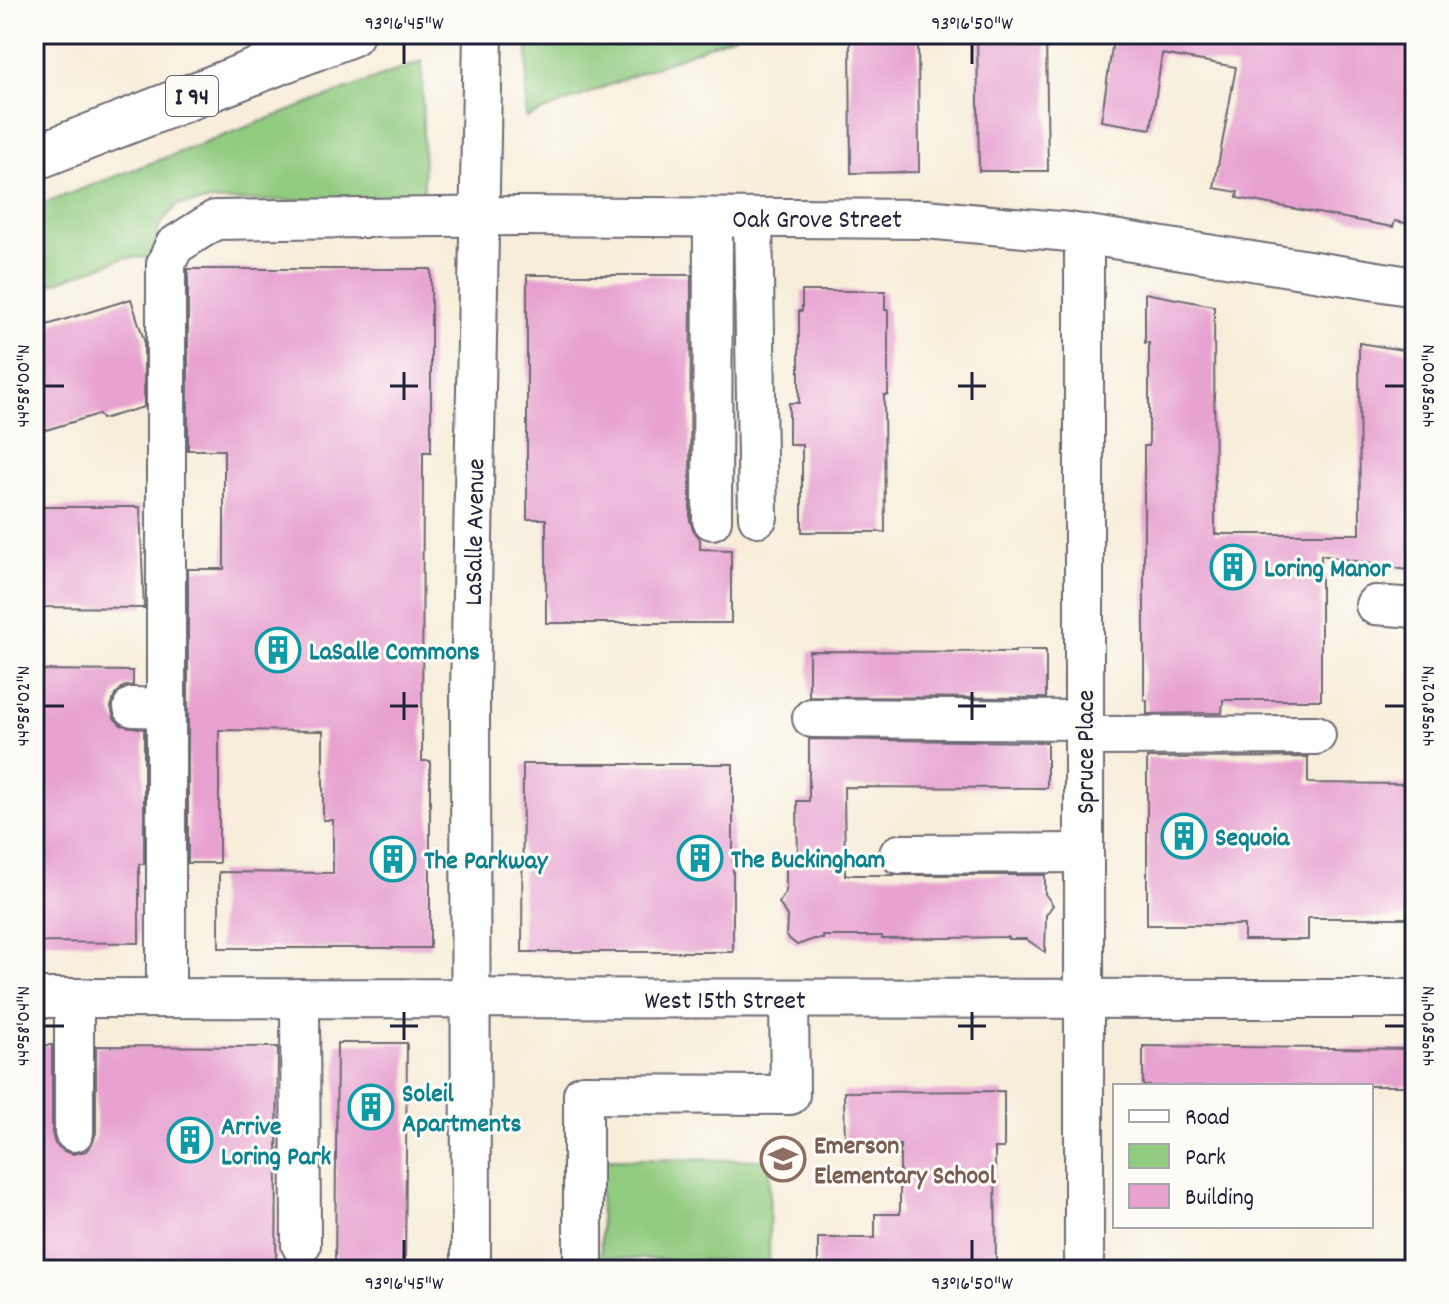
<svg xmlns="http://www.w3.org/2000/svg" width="1449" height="1304" viewBox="0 0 1449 1304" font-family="Dekko,sans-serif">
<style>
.green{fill:#91cb80;stroke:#5a765e;stroke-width:2}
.building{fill:#e7a2d0}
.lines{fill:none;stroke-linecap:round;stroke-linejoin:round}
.minor-casing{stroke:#6d6973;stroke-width:42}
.highway-casing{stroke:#6d6973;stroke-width:48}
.minor{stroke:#fff;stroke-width:38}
.highway{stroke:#fff;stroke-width:44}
.ticks{fill:none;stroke:#22223b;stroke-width:3}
.labels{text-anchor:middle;stroke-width:6;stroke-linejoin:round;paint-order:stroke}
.shield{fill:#fdfcf7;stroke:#646373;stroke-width:2}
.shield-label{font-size:24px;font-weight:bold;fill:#22223b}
.street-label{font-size:26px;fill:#22223b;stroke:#fdfcf7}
.culture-label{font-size:26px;font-weight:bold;fill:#0d838f;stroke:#fdfcf7;text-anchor:start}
.education-label{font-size:26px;font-weight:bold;fill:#785e54;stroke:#fdfcf7;text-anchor:start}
.neatline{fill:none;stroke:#22223b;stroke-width:3}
.ticks-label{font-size:20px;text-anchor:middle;fill:#22223b}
</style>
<rect width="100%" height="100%" fill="#fdfcf7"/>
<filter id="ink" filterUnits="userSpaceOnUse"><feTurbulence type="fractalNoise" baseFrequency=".0125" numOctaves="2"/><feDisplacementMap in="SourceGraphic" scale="16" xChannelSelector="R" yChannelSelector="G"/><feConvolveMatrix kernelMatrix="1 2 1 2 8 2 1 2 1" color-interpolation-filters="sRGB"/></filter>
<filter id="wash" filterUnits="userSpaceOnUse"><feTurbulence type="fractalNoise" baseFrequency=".006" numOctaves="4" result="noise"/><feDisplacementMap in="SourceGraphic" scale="32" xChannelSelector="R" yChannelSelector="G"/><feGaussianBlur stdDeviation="1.8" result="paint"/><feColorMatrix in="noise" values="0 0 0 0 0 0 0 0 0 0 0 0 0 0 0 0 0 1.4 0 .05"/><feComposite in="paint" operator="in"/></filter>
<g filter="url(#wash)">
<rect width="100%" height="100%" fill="#f7edda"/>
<g class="green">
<polygon points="528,34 738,34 526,118"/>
<polygon points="422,61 424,199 210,201 177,205 159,226 154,257 124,258 34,290 34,207"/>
<polygon points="600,1159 770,1160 769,1262 601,1258"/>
</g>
<g id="blocks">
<g class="building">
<polygon points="850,34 918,34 919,172 851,173"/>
<polygon points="977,34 1046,34 1048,171 979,171"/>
<polygon points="1114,34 1415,34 1415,225 1395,221 1393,227 1237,198 1238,192 1214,188 1236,67 1162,54 1151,129 1101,121"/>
<polygon points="188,269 431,269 431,452 423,452 422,761 430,761 430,948 219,948 219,872 333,873 333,820 323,820 323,731 219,730 219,863 188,863 188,569 224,569 224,450 188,450"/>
<polygon points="527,275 691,275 690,520 693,530 700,539 700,549 731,550 731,623 546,623 546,519 527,519"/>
<polygon points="802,291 885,291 885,310 888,310 888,395 884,395 885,532 802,532 802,445 789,445 789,403 799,403 799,311 802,311"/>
<polygon points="1145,293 1214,306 1215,534 1360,534 1359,343 1415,352 1415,523 1407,570 1321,555 1321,700 1223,700 1222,713 1147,714 1147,700 1144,700 1144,446 1149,446 1149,343 1145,343"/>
<polygon points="131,299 144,340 144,407 102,419 99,414 46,430 43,425 34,429 34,329"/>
<polygon points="34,507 140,507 144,608 34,607"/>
<polygon points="1015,650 1046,650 1046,698 809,697 809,651 1015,652"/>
<polygon points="34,670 133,671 133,685 123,687 115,695 111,707 114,718 121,725 144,729 144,864 139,864 139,943 34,942 34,842 40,842 40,767 34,767"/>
<polygon points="809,739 1047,742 1047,788 844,787 845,875 1045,875 1045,894 1053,905 1046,915 1045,952 1026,939 1008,939 1008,937 882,939 882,936 823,936 823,939 814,939 797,945 786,936 787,916 779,903 786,891 786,866 798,866 797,801 809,801"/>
<polygon points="1308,757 1308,783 1408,784 1407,918 1308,918 1308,940 1244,940 1244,925 1147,925 1147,758"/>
<polygon points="523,764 733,764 733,952 522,952"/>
<polygon points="337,1043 407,1043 405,1270 335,1270"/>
<polygon points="34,1045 52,1045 52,1133 55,1144 64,1151 73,1154 86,1151 93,1142 96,1133 96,1046 278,1047 276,1270 34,1270"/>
<polygon points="1143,1046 1415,1049 1415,1086 1143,1086"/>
<polygon points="1004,1091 1004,1148 995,1148 996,1270 818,1270 818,1238 875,1238 875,1214 900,1214 900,1145 845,1145 844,1092"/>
</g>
</g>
</g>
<g filter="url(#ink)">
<use href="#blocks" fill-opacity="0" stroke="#6d6973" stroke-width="2"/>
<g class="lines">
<g class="minor-casing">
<g id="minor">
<polyline points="753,218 758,517"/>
<polyline points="1084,234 1084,1270"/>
<polyline points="712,520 713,218"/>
<polyline points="1375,605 1415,608"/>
<polyline points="133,707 166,708"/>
<polyline points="812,718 1084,720"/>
<polyline points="1084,736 1316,735"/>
<polyline points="899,854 1084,853"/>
<polyline points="34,998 1415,999"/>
<polyline points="74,998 74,1132"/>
<polyline points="166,998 166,264 174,246 215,220 518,216 925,219 1069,232 1415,287"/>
<polyline points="300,998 301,1245"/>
<polyline points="471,1270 470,693 483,34"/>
<polyline points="583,1270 583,1094 790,1095 789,999"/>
</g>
</g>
<g class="highway-casing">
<polyline id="highway" points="34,158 351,34"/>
</g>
<use href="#minor" class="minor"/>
<use href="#highway" class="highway"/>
</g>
</g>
<path class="ticks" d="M404,44V64M972,44V64M404,372V400M972,372V400M44,386H64M390,386H418M958,386H986M1385,386H1405M404,692V720M972,692V720M44,706H64M390,706H418M958,706H986M1385,706H1405M404,1012V1040M972,1012V1040M44,1026H64M390,1026H418M958,1026H986M1385,1026H1405M404,1240V1260M972,1240V1260"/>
<defs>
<g id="building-ring" transform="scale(2.3)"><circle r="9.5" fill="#fdfcf7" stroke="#0f9aa8" stroke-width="1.5"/><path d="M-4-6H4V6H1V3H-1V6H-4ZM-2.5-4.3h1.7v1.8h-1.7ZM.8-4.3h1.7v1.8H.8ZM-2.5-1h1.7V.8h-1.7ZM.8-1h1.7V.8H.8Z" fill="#0f9aa8"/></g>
<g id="school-ring" transform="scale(2.3)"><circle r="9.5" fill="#fdfcf7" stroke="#8d6e63" stroke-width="1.5"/><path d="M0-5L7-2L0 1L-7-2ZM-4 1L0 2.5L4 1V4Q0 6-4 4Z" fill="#8d6e63"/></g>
</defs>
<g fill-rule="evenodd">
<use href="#building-ring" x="1233" y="567"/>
<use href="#building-ring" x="278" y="650"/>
<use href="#building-ring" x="1184" y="836"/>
<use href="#building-ring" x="700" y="858"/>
<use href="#building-ring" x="393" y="859"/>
<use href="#building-ring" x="371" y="1107"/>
<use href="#building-ring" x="190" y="1140"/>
<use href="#school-ring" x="783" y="1159"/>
</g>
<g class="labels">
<rect class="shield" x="166" y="76" width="52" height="40" rx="6"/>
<g class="shield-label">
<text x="192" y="104">I 94</text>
</g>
<g class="street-label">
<text x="817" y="227">Oak Grove Street</text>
<text transform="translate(473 532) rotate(-89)" y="9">LaSalle Avenue</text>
<text transform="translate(1084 752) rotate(-90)" y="9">Spruce Place</text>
<text x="725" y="1008">West 15th Street</text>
</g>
<g class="culture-label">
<text x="1264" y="576">Loring Manor</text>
<text x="309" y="659">LaSalle Commons</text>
<text x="1215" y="845">Sequoia</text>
<text x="731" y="867">The Buckingham</text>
<text x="424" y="868">The Parkway</text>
<text x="402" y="1101">Soleil<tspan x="402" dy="30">Apartments</tspan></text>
<text x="221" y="1134">Arrive<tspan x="221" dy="30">Loring Park</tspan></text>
</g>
<g class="education-label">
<text x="814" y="1153">Emerson<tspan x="814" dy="30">Elementary School</tspan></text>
</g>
</g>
<rect width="1449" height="1304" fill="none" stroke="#fdfcf7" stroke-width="88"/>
<rect x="1113" y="1084" width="260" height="144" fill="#fdfcf7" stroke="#a5a5ac" stroke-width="2"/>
<rect x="1129" y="1110" width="40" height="12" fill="#ffffff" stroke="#a5a5ac" stroke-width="2"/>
<text x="1185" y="1124" font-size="24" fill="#22223b">Road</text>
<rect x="1129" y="1144" width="40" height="24" fill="#91cb80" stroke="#a5a5ac" stroke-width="2"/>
<text x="1185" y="1164" font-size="24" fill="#22223b">Park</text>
<rect x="1129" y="1184" width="40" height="24" fill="#e7a2d0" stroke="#a5a5ac" stroke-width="2"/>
<text x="1185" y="1204" font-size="24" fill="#22223b">Building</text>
<rect x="44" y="44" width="1361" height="1216" class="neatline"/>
<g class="ticks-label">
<text x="404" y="29">93°16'45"W</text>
<text x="972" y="29">93°16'50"W</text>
<text transform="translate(1427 386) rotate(-90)" y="7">44°58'00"N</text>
<text transform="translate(22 386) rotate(-90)" y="7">44°58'00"N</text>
<text transform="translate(1427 706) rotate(-90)" y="7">44°58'02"N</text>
<text transform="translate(22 706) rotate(-90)" y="7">44°58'02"N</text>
<text transform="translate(1427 1026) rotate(-90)" y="7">44°58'04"N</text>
<text transform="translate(22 1026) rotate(-90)" y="7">44°58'04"N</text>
<text x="404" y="1289">93°16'45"W</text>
<text x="972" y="1289">93°16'50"W</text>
</g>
</svg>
